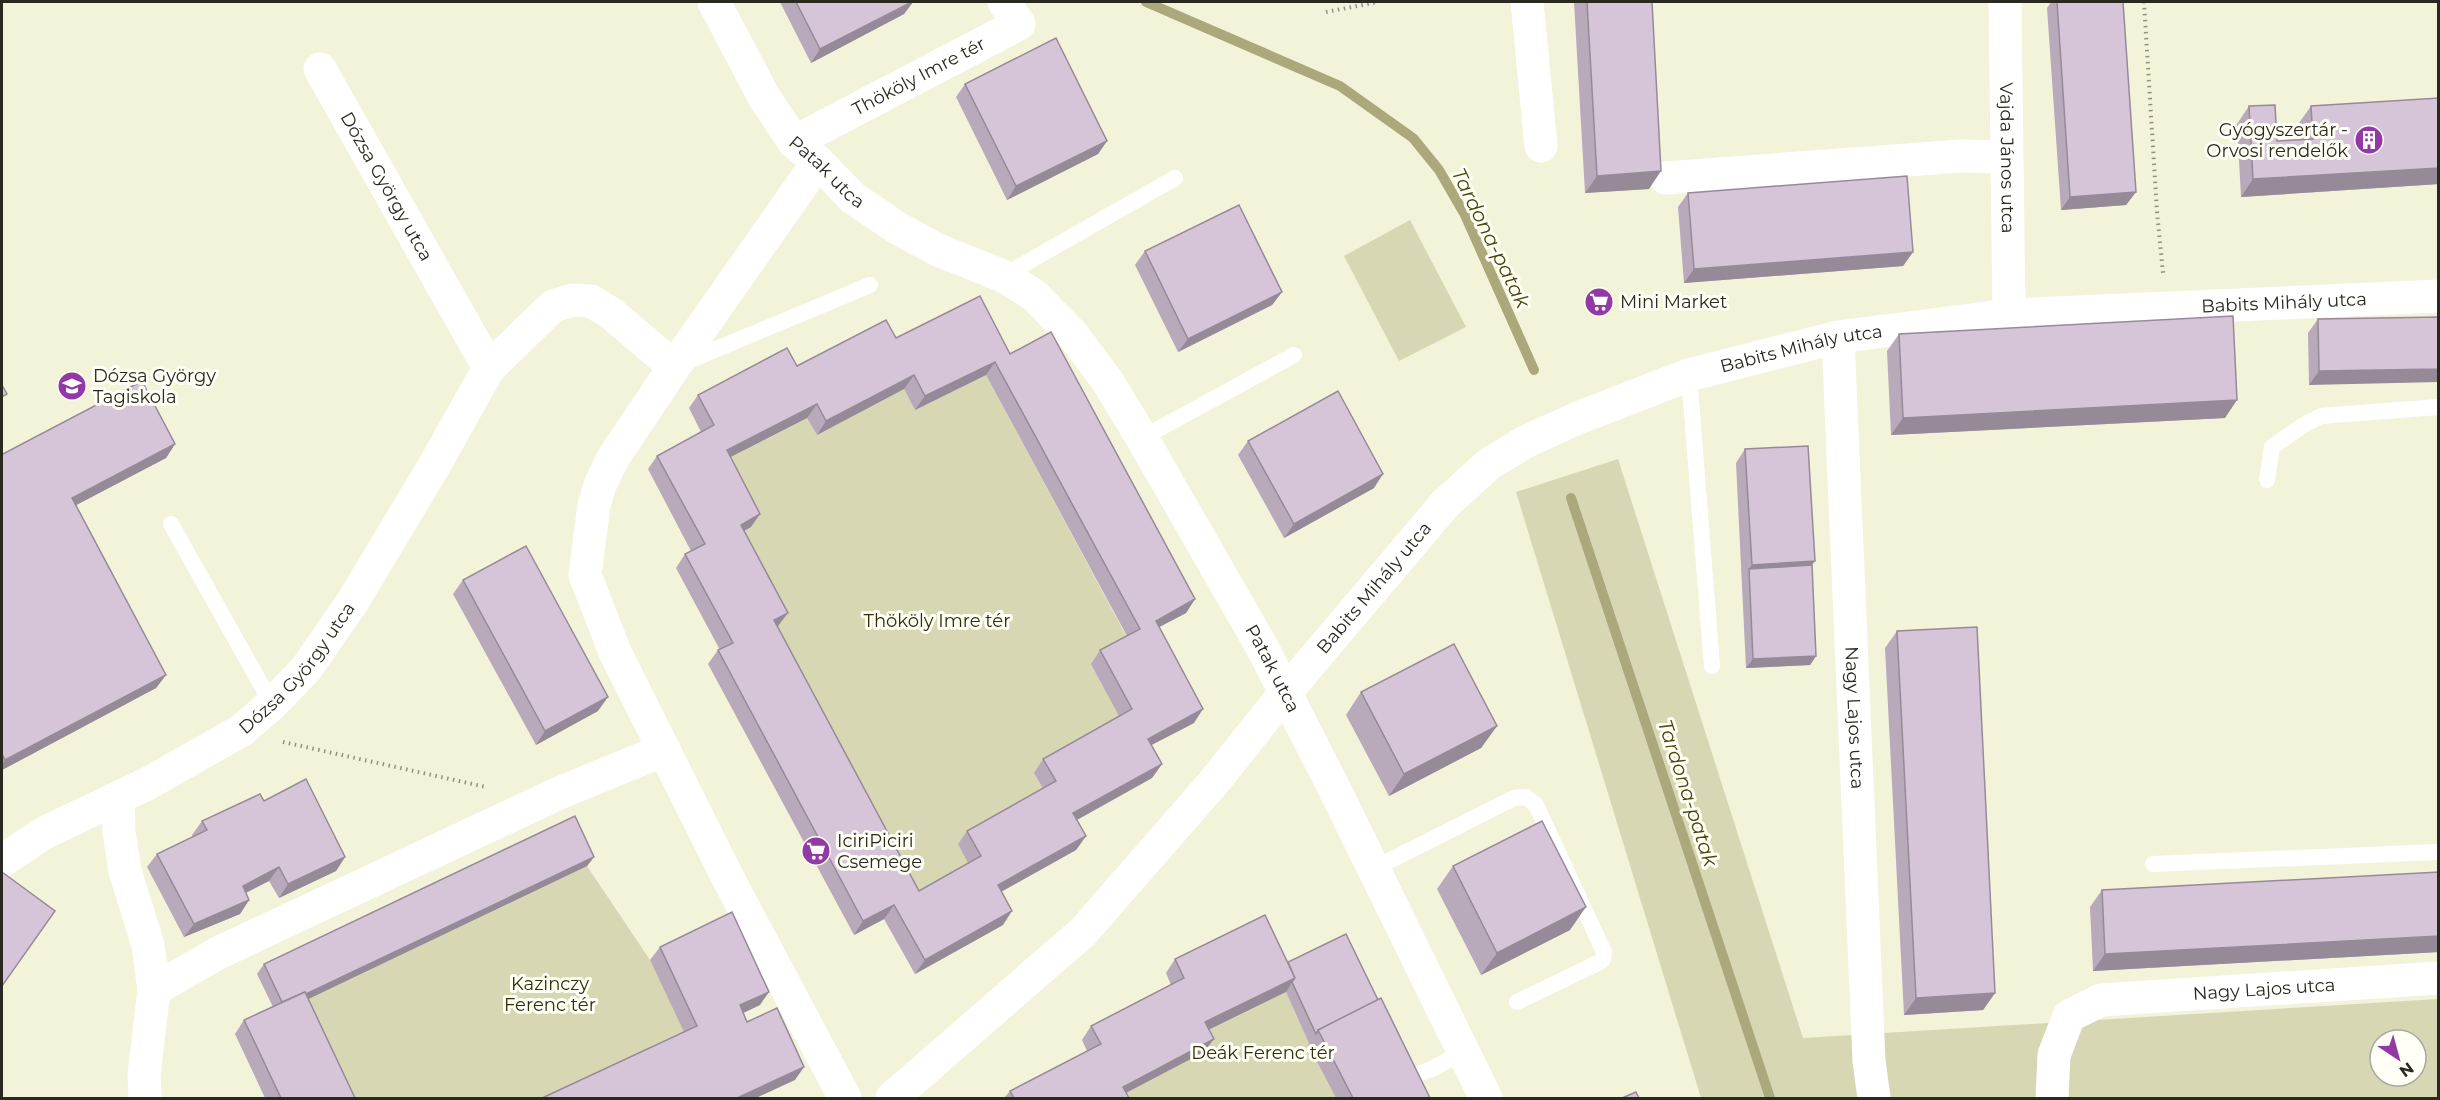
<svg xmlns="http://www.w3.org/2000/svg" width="2440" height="1100" viewBox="0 0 2440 1100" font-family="Montserrat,sans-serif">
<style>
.green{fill:#d8d7b4;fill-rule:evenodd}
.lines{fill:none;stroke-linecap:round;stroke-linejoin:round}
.stream{stroke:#aba97c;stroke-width:10}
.path{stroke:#919180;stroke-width:4;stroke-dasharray:1.5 4.5;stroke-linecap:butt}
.service{stroke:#fff;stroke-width:16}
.minor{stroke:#fff;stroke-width:33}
.wall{fill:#b8a9bb;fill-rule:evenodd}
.shaded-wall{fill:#968a98}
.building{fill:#d6c5d9;stroke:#968a98;stroke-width:1.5;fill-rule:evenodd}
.labels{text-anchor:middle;stroke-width:6;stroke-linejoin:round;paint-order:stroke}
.street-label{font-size:18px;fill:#292920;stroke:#fffff5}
.poi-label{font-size:18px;fill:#292920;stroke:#fffff5;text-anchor:start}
.park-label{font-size:18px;fill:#312f08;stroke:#fffff5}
.water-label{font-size:20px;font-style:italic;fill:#48450d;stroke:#fffff5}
</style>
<rect width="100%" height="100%" fill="#f3f3da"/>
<g class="green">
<polygon points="1410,220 1466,327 1399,361 1344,256"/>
<polygon points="986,375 1130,643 1122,723 1034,773 1046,795 958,844 972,869 909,905 764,634 778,626 731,538 751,527 717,464 807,418 817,435 904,389 915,410"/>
<path d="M1618,459L1803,1038L2438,999V1098H1701L1516,492ZM2380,1040H2416V1076H2380Z"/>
<polygon points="587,866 650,960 688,1039 561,1098 339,1098 295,1005"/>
<polygon points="1286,992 1336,1098 1116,1098 1196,1036"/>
</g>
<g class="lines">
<g class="stream">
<polyline points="1146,2 1340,86 1413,138 1439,170 1465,215 1534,370"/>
<polyline points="1571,498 1770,1098"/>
</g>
<g class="path">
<polyline points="2144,2 2157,212 2163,273"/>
<polyline points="1326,12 1378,2"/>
<polyline points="283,742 486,787"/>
</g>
<g class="service">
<polyline points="1003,276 1175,178"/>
<polyline points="683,363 870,285"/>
<polyline points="1689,375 1712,666"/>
<polyline points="1142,438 1294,355"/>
<polyline points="2267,480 2272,447 2302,426 2321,416 2438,407"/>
<polyline points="171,524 272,704"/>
<polyline points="2153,864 2438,852"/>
<polyline points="1373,869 1514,798 1526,797 1536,805 1604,952 1603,959 1600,962 1517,1002"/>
<polyline points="1409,1077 1432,1069 1464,1051"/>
</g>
<g class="minor">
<path id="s1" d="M714,2L764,97L794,142L818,162L853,198L899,229L938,250L1003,276L1034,295L1073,335L1108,382L1142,438L1262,647L1334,788L1486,1098"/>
<polyline points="1527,2 1541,146"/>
<path id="s2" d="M2005,2L2009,315"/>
<path id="s3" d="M320,69L489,368"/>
<path id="s4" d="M794,142L1019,24L1004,2"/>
<polyline points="818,162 674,367 613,458 600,485 594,505 585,575 615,652 729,880 845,1098"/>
<polyline points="1666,178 1961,156 2006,157"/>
<path id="s5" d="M1838,337L1869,1061L1874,1098"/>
<polyline points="118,798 119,832 125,871 148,945 154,990 144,1075 145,1098"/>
<path id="s6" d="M2,861L44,833L147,784L242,730L272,704L306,669L353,601L434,466L489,368L553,306L573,300L591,301L612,314L674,367"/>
<polyline points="154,990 218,953 559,793 664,750"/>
<path id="s7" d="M892,1098L1083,932L1214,782L1285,693L1445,504L1489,464L1525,442L1578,418L1689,375L1838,337L2009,315L2438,296"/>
<path id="s8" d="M2052,1098L2054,1055L2069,1016L2101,1000L2438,978"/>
</g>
</g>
<g class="wall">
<polygon points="780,2 913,2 904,14 811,63"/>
<polygon points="1574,2 1652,2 1649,189 1585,193"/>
<polygon points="2051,2 2136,2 2123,2 2136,192 2126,205 2061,210 2047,8"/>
<polygon points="965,84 1107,141 1098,154 1007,200 956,97"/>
<polygon points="2439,98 2439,184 2241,197 2237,124 2249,106 2277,141 2300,140 2299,123 2311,106"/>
<polygon points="1688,193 1913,252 1903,266 1684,283 1678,207"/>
<polygon points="1145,251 1282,292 1272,305 1178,352 1135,265"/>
<polygon points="2439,317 2309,385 2308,333 2318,319"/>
<polygon points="1899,334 2225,418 1891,435 1887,351"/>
<path d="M896,338L1010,354L1195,599L1186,613L1159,627L1194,723L1151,745L1162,764L1152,778L1077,820L1086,836L1076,850L1001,892L1003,925L915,974L884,919L854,935L708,664L718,650H720L676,568L685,554L691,551L648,469L657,456L701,432L689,408L698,395ZM986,375L1127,636L1100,650L1091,664L1119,716L1043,759L1034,773L1043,789L967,831L958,844L968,863L919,891L777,627L778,626L744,531L751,527L730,457L807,418L817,435L904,389L915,410Z"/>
<polygon points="1248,441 1374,488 1284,538 1238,455"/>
<polygon points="175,444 166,458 76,505 166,675 156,688 2,770 2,452 3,454"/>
<polygon points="1745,449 1815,561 1812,565 1816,656 1810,665 1746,668 1736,463"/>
<polygon points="463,580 598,711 536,745 453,594"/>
<polygon points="1897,631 1995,993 1983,1010 1904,1015 1885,648"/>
<polygon points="1361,692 1497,726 1481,748 1389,796 1346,715"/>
<polygon points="264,801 345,857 336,871 279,898 269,881 246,893 249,900 240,914 184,937 147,867 157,854 193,837 192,835 202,821"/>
<polygon points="594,857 587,866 308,999 355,1098 265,1098 235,1034 244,1020 273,1007 257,974 264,964"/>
<polygon points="1453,866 1570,930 1481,975 1437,889"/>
<polygon points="2439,872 2439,952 2093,971 2090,907 2102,890"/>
<polygon points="660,947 760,1005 743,1013 747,1022 795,1080 684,1032 650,960"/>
<polygon points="1175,959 1288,962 1378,1000 1430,1098 1336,1098 1308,1044 1309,1043 1286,992 1209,1029 1204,1052 1126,1093 1129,1098 1004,1098 1010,1091 1087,1051 1082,1040 1091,1026 1171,985 1166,973"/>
</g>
<g class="shaded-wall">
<polygon points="913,2 904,14 811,63 820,49"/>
<polygon points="1107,141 1098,154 1007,200 1016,186"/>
<polygon points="2439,168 2439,184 2241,197 2253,179"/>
<polygon points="1661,171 1649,189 1585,193 1597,176"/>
<polygon points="2136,192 2126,205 2061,210 2070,197"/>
<polygon points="1913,252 1903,266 1684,283 1694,269"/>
<polygon points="1282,292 1272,305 1178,352 1188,339"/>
<polygon points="995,362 986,375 915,410 925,396"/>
<polygon points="2439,369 2439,382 2309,385 2319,371"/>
<polygon points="914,375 904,389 817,435 826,421"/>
<polygon points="2237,400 2225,418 1891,435 1903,418"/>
<polygon points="817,404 807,418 717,464 727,450"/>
<polygon points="175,444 166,458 63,512 72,498"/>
<polygon points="1383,474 1374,488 1284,538 1294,524"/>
<polygon points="760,514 751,527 731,538 741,525"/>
<polygon points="1815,561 1805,574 1749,569 1752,565"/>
<polygon points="1195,599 1186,613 1146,634 1156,621"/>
<polygon points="788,613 778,626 764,634 774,620"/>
<polygon points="1816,656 1810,665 1746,668 1753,659"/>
<polygon points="166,675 156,688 2,770 2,764 5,760"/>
<polygon points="608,697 598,711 536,745 545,731"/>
<polygon points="1203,709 1194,723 1138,752 1148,739"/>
<polygon points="1497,726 1481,748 1389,796 1404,774"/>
<polygon points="1162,764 1152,778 1064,827 1073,813"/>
<polygon points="1086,836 1076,850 988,899 998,885"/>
<polygon points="345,857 336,871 279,898 288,884"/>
<polygon points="594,857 587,866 277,1014 283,1004"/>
<polygon points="279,867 269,881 233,899 243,886"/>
<polygon points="249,900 240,914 184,937 194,924"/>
<polygon points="894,905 884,919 854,935 863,921"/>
<polygon points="1586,907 1570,930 1481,975 1497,953"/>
<polygon points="1012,911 1003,925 915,974 925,960"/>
<polygon points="2439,936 2439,952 2093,971 2105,954"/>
<polygon points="1295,978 1286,992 1196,1036 1205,1022"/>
<polygon points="769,992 760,1005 730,1019 740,1005"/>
<polygon points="1995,993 1983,1010 1904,1015 1916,998"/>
<polygon points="1214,1039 1204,1052 1116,1098 1123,1087"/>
<polygon points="804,1067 795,1080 756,1098 737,1098"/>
</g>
<g class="building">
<polygon points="796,2 912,2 820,49"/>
<polygon points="1587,2 1652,2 1661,171 1597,176"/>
<polygon points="2057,2 2123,2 2136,192 2070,197"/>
<polygon points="1056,38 1107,141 1016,186 965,84"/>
<polygon points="2439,98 2439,168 2253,179 2249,106 2275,105 2277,141 2313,139 2311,106"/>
<polygon points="1907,176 1913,252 1694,269 1688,193"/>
<polygon points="1239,205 1282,292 1188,339 1145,251"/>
<path d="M980,296L1010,354L1051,332L1195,599L1156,621L1203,709L1148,739L1162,764L1073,813L1086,836L998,885L1012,911L925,960L894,905L863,921L718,650L733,643L685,554L705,544L657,456L714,425L698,395L787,348L797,366L886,320L896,338ZM995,362L1140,629L1100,650L1132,709L1043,759L1056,781L967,831L981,856L919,891L774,620L788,613L741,525L760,514L727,450L817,404L826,421L914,375L925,396Z"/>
<polygon points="2233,316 2237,400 1903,418 1899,334"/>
<polygon points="2439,317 2439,369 2319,371 2318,319"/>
<polygon points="142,381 175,444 72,498 166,675 5,760 2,754 2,452 3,454"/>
<polygon points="2,385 7,394 2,397"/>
<polygon points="1338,391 1383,474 1294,524 1248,441"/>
<polygon points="1808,446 1815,561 1752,565 1745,449"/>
<polygon points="526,546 608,697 545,731 463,580"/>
<polygon points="1812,565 1816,656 1753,659 1749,569"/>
<polygon points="1977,627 1995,993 1916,998 1897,631"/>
<polygon points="1454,644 1497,726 1404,774 1361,692"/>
<polygon points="306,779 345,857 288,884 279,867 243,886 249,900 194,924 157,854 207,830 202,821 260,794 264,801"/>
<polygon points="575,816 594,857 306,994 305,992 282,1002 264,964"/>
<polygon points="1542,821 1586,907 1497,953 1453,866"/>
<polygon points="2,872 55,911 2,986"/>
<polygon points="2439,872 2439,936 2105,954 2102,890"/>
<polygon points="732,912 769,992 740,1005 747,1022 777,1008 804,1067 737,1098 542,1098 697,1026 660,947"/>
<polygon points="1265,915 1295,978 1205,1022 1214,1039 1123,1087 1129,1098 1014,1098 1010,1091 1101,1044 1091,1026 1184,978 1175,959"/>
<polygon points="1346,934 1378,1000 1318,1030 1316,1034 1292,982 1295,978 1288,962"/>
<polygon points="305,992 355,1098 281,1098 244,1020"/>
<polygon points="1381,998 1430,1098 1353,1098 1318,1030"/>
<polygon points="1636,1092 1639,1098 1622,1098"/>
</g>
<defs>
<g id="building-disc" transform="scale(1.5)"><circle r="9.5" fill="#9239a5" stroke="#fffff5"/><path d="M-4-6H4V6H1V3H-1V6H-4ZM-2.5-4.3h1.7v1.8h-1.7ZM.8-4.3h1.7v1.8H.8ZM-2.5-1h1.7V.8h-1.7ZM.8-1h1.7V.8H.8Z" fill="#fff"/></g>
<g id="supermarket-disc" transform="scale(1.5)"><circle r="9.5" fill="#9239a5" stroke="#fffff5"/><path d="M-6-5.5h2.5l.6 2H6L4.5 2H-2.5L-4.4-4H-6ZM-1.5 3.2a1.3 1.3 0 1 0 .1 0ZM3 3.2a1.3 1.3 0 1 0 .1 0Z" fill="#fff"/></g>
<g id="school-disc" transform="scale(1.5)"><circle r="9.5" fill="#9239a5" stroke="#fffff5"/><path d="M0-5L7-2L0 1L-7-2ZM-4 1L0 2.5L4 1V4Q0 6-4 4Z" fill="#fff"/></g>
</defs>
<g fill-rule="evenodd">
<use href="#building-disc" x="2369" y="140"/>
<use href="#supermarket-disc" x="1599" y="302"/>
<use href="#school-disc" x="72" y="386"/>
<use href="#supermarket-disc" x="816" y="851"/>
</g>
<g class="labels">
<g class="street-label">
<text dy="6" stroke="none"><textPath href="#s4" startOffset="141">Thököly Imre tér</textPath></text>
<text dy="6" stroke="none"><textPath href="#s2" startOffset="156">Vajda János utca</textPath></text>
<text dy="6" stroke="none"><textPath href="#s1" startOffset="206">Patak utca</textPath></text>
<text dy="6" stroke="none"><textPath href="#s3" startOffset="135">Dózsa György utca</textPath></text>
<text dy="6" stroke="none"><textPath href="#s7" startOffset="1694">Babits Mihály utca</textPath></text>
<text dy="6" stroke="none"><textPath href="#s7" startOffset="1208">Babits Mihály utca</textPath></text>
<text dy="6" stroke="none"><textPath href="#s7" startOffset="704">Babits Mihály utca</textPath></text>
<text dy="6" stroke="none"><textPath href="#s6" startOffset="357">Dózsa György utca</textPath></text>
<text dy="6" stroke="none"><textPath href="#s1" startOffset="894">Patak utca</textPath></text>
<text dy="6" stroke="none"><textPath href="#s5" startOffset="381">Nagy Lajos utca</textPath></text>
<text dy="6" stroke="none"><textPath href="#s8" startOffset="284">Nagy Lajos utca</textPath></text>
</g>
<g class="poi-label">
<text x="2348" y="136" text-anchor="end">Gyógyszertár -<tspan x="2348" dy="21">Orvosi rendelők</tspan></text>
<text x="1620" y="308">Mini Market</text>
<text x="93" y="382">Dózsa György<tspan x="93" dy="21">Tagiskola</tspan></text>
<text x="837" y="847">IciriPiciri<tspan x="837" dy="21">Csemege</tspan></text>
</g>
<g class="park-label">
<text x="937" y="627">Thököly Imre tér</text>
<text x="550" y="990">Kazinczy<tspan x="550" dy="21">Ferenc tér</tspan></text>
<text x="1263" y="1059">Deák Ferenc tér</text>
</g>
<g class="water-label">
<text transform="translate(1491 238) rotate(64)" y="7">Tardona-patak</text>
<text transform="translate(1688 793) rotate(72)" y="7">Tardona-patak</text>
</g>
</g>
<rect width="2440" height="1100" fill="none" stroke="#292920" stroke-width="6"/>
<g transform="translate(2398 1058) rotate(144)"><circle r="28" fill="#fffff5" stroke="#a9a9a0" stroke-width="1.5"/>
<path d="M0-4.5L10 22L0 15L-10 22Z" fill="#9239a5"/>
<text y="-9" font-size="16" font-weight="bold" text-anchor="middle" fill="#292920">N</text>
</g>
</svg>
